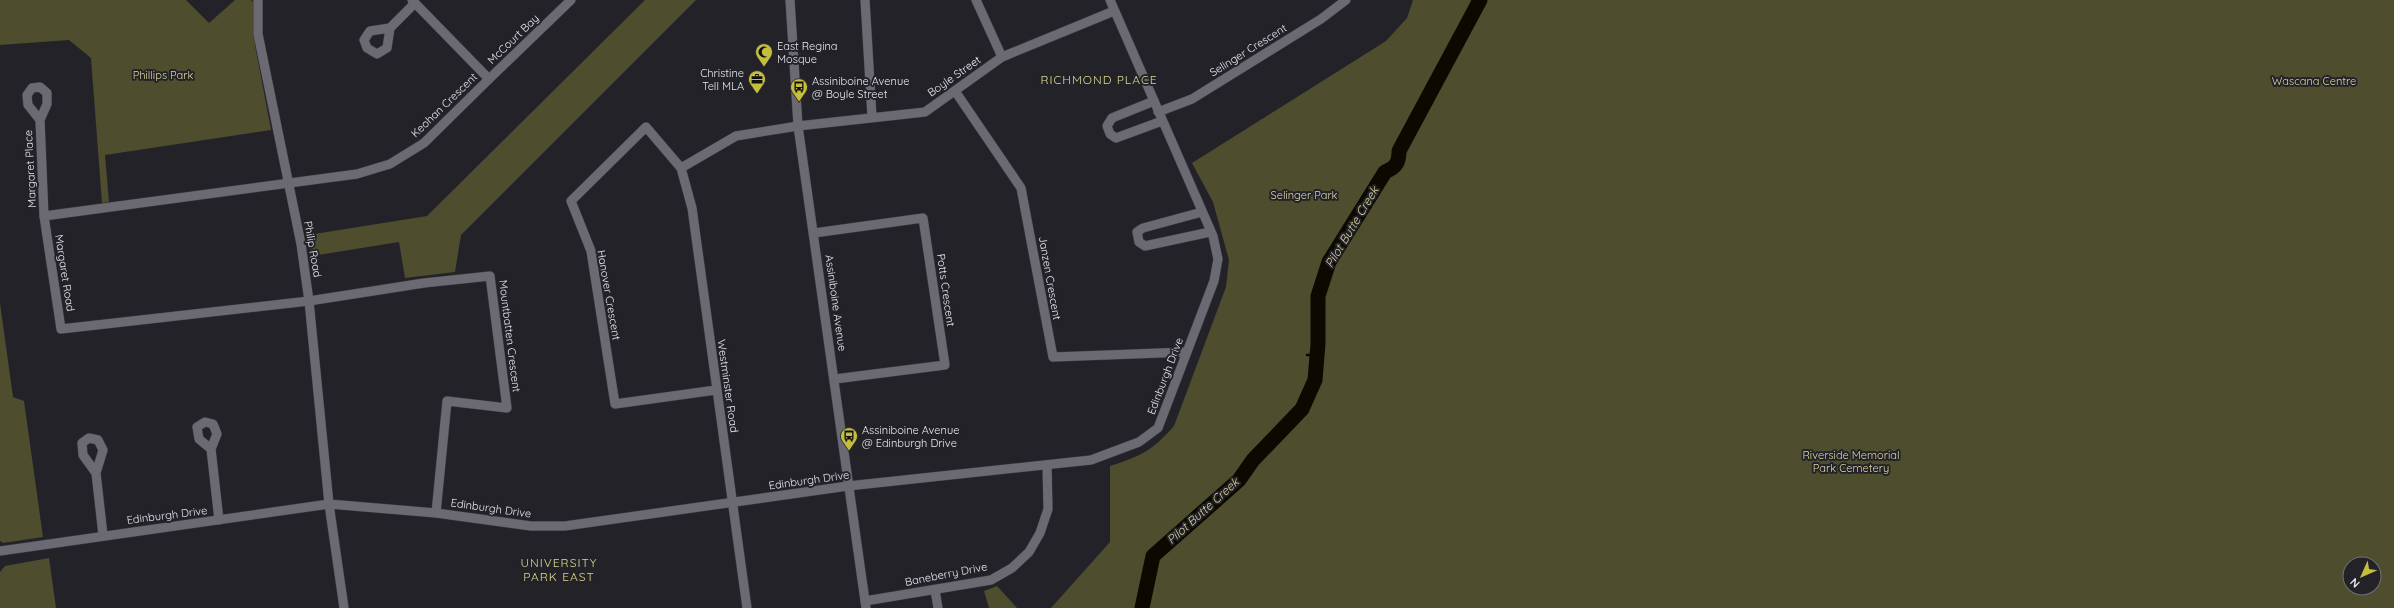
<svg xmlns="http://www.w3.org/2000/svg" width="2394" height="608" viewBox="0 0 2394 608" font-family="Quicksand,sans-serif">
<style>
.green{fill:#4e4d2e;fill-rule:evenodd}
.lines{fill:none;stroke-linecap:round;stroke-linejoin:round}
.stream{stroke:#0c0a00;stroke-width:2.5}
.river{stroke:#0c0a00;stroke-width:15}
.minor-casing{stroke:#3d3c42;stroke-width:10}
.minor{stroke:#6b6a73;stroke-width:9}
.labels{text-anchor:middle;stroke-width:4;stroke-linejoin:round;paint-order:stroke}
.street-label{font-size:11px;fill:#e9e8ee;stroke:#232229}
.poi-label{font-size:11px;fill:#e9e8ee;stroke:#232229;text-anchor:start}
.park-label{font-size:11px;fill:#dcda9d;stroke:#232229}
.neighbourhood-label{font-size:12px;letter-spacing:1px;fill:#dcd98a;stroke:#232229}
.water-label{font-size:12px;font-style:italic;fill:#d6d497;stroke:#232229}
</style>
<rect width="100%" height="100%" fill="#232229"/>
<g class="green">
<polygon points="0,0 186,0 209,23 235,0 251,0 254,3 255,45 271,130 105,155 109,202 102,203 91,58 69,40 0,45"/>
<polygon points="645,0 696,0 461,235 455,272 405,278 399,242 312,256 308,235 427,216"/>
<path d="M1413,0H2394V608H1051L1110,542V466C1141,456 1152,451 1174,426L1226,287L1229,260L1213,202L1192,163L1386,41L1407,18ZM2350,564H2374V588H2350Z"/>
<polygon points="0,303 13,397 24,401 43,537 3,543 0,541"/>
<polygon points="49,558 56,608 0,608 0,572 5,566"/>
<polygon points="997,586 1017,608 989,608 984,591"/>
</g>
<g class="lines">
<polyline class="stream" points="1307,355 1311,355 1316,350"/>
<path class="river" d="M1142,608L1153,556L1239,480L1253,460L1302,409L1315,380L1318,344V296L1329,262L1385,172C1396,167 1399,163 1399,151L1480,0"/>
<g class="minor-casing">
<g id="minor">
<polyline points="258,0 258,34 301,244 309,301 329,504 344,608"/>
<polyline points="412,0 489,79 424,143 390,164 357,174 44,216 61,329 309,301 424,283 490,276 507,408 447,401 436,513"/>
<polyline points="790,0 798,126 866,608"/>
<polyline points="865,0 872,117"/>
<polyline points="976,0 1002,57"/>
<polyline points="390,28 370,31 364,40 367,48 377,54 387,48 390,28 415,3"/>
<polyline points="489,79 571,0"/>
<polyline points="955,91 1021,188 1053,357 1187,352"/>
<polyline points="1154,101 1112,118 1107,126 1110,134 1116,138 1162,121"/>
<polyline points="1158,112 1192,99 1321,19 1346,0"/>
<polyline points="40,120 28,105 27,95 32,88 40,87 47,93 47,104 40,120 44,216"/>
<polyline points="681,168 736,136 798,126 925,112 1002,57 1114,11"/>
<polyline points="1202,212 1143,228 1137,232 1139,242 1145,246 1210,232"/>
<polyline points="814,233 923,218 945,365 835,379"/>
<polyline points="716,390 615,404 591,251 571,201 646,127 681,168 692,208 747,608"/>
<polyline points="211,449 199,439 197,427 205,422 213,424 217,434 211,449 219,520"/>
<polyline points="96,473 83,455 82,443 89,438 98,440 103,450 96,473 103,535"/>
<polyline points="0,551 329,504 436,513 531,526 565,526 848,486 1091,460 1139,442 1158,428 1214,281 1218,259 1213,236 1110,0"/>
<polyline points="935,590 938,608"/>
<polyline points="865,601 991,580 1012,568 1029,552 1040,533 1048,509 1047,465"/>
</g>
</g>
<use href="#minor" class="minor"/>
</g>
<defs>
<g id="mosque-pin" transform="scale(0.9)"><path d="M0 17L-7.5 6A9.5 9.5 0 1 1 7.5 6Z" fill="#c4bd3e" stroke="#232229"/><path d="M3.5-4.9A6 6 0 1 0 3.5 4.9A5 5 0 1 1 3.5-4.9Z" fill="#111"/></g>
<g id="office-pin" transform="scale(0.9)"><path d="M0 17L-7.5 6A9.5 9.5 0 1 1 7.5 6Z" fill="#c4bd3e" stroke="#232229"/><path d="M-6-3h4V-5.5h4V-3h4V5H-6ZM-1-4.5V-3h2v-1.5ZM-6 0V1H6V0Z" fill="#111"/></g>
<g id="bus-pin" transform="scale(0.9)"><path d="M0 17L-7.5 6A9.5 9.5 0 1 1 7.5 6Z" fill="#c4bd3e" stroke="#232229"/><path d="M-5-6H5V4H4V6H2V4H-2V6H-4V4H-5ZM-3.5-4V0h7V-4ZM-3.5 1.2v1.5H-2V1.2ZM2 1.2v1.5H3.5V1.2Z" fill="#111"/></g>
</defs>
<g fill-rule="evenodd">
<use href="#mosque-pin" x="764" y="52"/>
<use href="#office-pin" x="757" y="79"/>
<use href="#bus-pin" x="799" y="87"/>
<use href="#bus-pin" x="849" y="436"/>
</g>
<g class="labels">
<g class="street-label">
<text transform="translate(513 39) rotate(-44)" y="4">McCourt Bay</text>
<text transform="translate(1248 50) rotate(-32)" y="4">Selinger Crescent</text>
<text transform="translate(954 76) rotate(-35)" y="4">Boyle Street</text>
<text transform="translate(444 105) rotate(-44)" y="4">Keohan Crescent</text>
<text transform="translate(30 169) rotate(-93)" y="4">Margaret Place</text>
<text transform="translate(313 249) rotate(80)" y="4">Philip Road</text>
<text transform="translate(65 273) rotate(81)" y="4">Margaret Road</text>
<text transform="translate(1050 278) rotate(80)" y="4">Janzen Crescent</text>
<text transform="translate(946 290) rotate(82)" y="4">Potts Crescent</text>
<text transform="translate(609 295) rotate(80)" y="4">Hanover Crescent</text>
<text transform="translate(836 303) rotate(82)" y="4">Assiniboine Avenue</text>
<text transform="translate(510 336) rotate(83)" y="4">Mountbatten Crescent</text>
<text transform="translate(1165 376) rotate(-69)" y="4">Edinburgh Drive</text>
<text transform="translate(728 386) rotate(82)" y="4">Westminster Road</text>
<text transform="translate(809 480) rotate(-8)" y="4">Edinburgh Drive</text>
<text transform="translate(491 508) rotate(8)" y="4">Edinburgh Drive</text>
<text transform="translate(167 515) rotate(-7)" y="4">Edinburgh Drive</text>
<text transform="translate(946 574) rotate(-11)" y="4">Baneberry Drive</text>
</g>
<g class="poi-label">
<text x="777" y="50">East Regina<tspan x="777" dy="13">Mosque</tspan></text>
<text x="744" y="77" text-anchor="end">Christine<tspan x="744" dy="13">Tell MLA</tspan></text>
<text x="812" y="85">Assiniboine Avenue<tspan x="812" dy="13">@ Boyle Street</tspan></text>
<text x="862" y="434">Assiniboine Avenue<tspan x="862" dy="13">@ Edinburgh Drive</tspan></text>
</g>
<g class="park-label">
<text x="163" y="79">Phillips Park</text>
<text x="2314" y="85">Wascana Centre</text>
<text x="1304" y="199">Selinger Park</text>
<text x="1851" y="459">Riverside Memorial<tspan x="1851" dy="13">Park Cemetery</tspan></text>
</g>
<g class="neighbourhood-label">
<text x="1099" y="84">RICHMOND PLACE</text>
<text x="559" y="567">UNIVERSITY<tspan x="559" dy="14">PARK EAST</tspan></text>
</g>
<g class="water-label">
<text transform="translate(1352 227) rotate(-59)" y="4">Pilot Butte Creek</text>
<text transform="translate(1203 511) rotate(-42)" y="4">Pilot Butte Creek</text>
</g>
</g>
<g transform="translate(2362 576) rotate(225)"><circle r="19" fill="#232229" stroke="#727178"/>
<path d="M0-3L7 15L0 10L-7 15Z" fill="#c4bd3e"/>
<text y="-6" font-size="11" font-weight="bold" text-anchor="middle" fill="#e9e8ee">N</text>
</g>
</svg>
